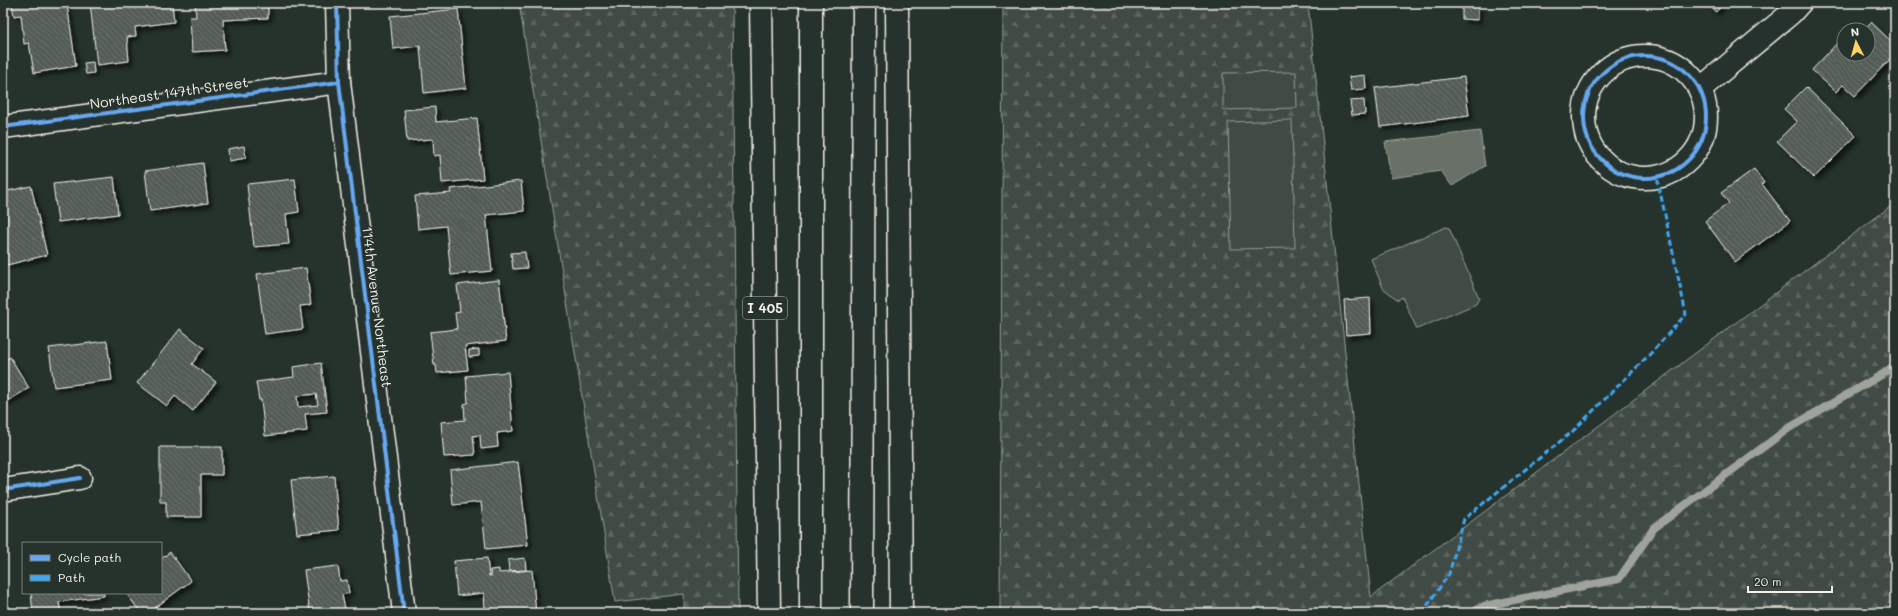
<svg xmlns="http://www.w3.org/2000/svg" width="1898" height="616" viewBox="0 0 1898 616" font-family="Mali,sans-serif">
<style>
.forest{fill:url(#forest-firs);stroke:#9a9e96}
.green{fill:#414b45;stroke:#9a9e96}
.water{fill:#676f68;stroke:#9fa39b}
.lines{fill:none;stroke-linecap:round;stroke-linejoin:round}
.stream{stroke:#9fa39b;stroke-width:8}
.building{fill:url(#building-back-hatch);stroke:#f4f1e8;fill-rule:evenodd;filter:url(#shadow)}
.minor-casing{stroke:#f4f1e8;stroke-width:25}
.highway-casing{stroke:#f4f1e8;stroke-width:25}
.minor{stroke:#26332d;stroke-width:22}
.highway{stroke:#26332d;stroke-width:22}
.quiet{stroke:#3fa9f5;stroke-width:3;stroke-dasharray:6 3;stroke-linecap:butt}
.cycleway-casing{stroke:#26332d;stroke-width:6}
.cycleway{stroke:#66a8f1;stroke-width:4}
.labels{text-anchor:middle;stroke-width:3;stroke-linejoin:round;paint-order:stroke}
.shield{fill:#26332d;stroke:#b6b8b0;stroke-width:1}
.shield-label{font-size:13px;font-weight:bold;fill:#f4f1e8}
.street-label{font-size:14px;fill:#f4f1e8;stroke:#26332d}
</style>
<defs>
<pattern id="forest-firs" width="22" height="20" patternUnits="userSpaceOnUse"><rect width="22" height="20" fill="#414b45"/><path d="M5 1l3.5 6h-7zM16 11l3.5 6h-7z" fill="#5d6560"/></pattern>
<pattern id="building-back-hatch" width="6" height="6" patternUnits="userSpaceOnUse"><rect width="6" height="6" fill="#525c55"/><path d="M-1 5l2 2M0 0l6 6M5-1l2 2" fill="none" stroke="#6c746d"/></pattern>
<filter id="shadow"><feDropShadow dx="3.5" dy="3.5" stdDeviation="2" flood-color="#0009"/></filter>
</defs>
<rect width="100%" height="100%" fill="#26332d"/>
<filter id="ink" filterUnits="userSpaceOnUse"><feTurbulence type="fractalNoise" baseFrequency=".025" numOctaves="2"/><feDisplacementMap in="SourceGraphic" scale="8" xChannelSelector="R" yChannelSelector="G"/><feConvolveMatrix kernelMatrix="1 2 1 2 8 2 1 2 1" color-interpolation-filters="sRGB"/></filter>
<g filter="url(#ink)">
<g class="forest">
<polygon points="519,3 732,3 738,613 684,613 684,594 615,602"/>
<polygon points="1003,3 1308,3 1371,597 1895,203 1895,597 1878,613 1000,613"/>
</g>
<g class="green">
<polygon points="1296,72 1297,108 1223,110 1223,73"/>
<polygon points="1292,120 1295,248 1231,249 1228,122"/>
<polygon points="1446,227 1449,228 1479,298 1476,304 1417,329 1402,297 1398,300 1383,288 1371,259"/>
</g>
<polygon class="water" points="1480,131 1485,166 1452,186 1441,171 1391,178 1385,142"/>
<g class="lines">
<polyline class="stream" points="1472,613 1484,606 1619,579 1654,528 1789,428 1883,374 1895,365"/>
</g>
<g class="building">
<polygon points="12,3 51,3 51,6 67,4 76,66 34,73 29,43 24,44 21,15 14,16"/>
<polygon points="90,3 172,3 174,22 135,27 136,36 127,37 129,61 97,65"/>
<polygon points="195,3 268,3 268,18 223,20 225,50 192,52 190,17 196,17"/>
<polygon points="1706,3 1724,3 1716,12"/>
<polygon points="1462,5 1478,6 1478,20 1462,19"/>
<polygon points="458,9 466,88 424,93 420,46 393,49 390,16"/>
<polygon points="1871,22 1895,45 1895,54 1855,96 1843,85 1836,92 1812,70 1841,39 1844,42 1844,54 1868,54 1868,30 1864,30"/>
<polygon points="93,62 94,73 86,74 84,63"/>
<polygon points="1365,75 1366,89 1351,90 1349,77"/>
<polygon points="1464,77 1469,116 1380,127 1375,88"/>
<polygon points="1806,87 1856,136 1814,178 1777,141 1797,121 1784,109"/>
<polygon points="1364,100 1365,114 1352,115 1350,101"/>
<polygon points="435,107 436,122 477,118 483,179 442,183 440,155 434,156 433,139 407,141 404,110"/>
<polygon points="244,146 246,158 229,161 228,149"/>
<polygon points="203,163 208,203 150,211 145,171"/>
<polygon points="1754,169 1764,183 1762,184 1790,221 1735,262 1705,221 1729,203 1721,193"/>
<polygon points="114,177 118,214 58,222 53,184"/>
<polygon points="295,179 299,212 286,214 289,244 254,247 247,184"/>
<polygon points="521,181 524,211 486,215 492,271 451,275 446,226 418,229 415,196 451,193 450,189"/>
<polygon points="31,186 47,255 3,266 3,225 5,224 4,220 7,220 3,205 3,192"/>
<polygon points="525,252 527,268 513,269 511,253"/>
<polygon points="306,268 311,305 300,306 303,329 265,334 257,274"/>
<polygon points="499,280 506,341 465,346 468,370 437,373 436,365 434,365 430,332 457,329 455,313 460,312 457,285"/>
<polygon points="1370,298 1371,333 1346,335 1344,300"/>
<polygon points="180,329 204,348 192,364 216,382 193,411 175,396 167,406 137,383"/>
<polygon points="107,341 112,380 54,387 49,348"/>
<polygon points="479,349 479,356 469,357 469,350"/>
<polygon points="10,357 29,388 3,404 3,361"/>
<path d="M321,363L327,412L305,414L307,431L265,436L261,400H259L256,382L294,377L293,367ZM316,394L318,405L298,407L297,396Z"/>
<polygon points="508,372 513,431 497,433 498,447 481,449 480,435 473,436 475,455 444,457 441,422 465,420 464,404 468,403 466,376"/>
<polygon points="160,447 222,447 222,475 201,475 201,517 166,517 166,502 160,502"/>
<polygon points="518,462 528,545 486,549 481,502 453,505 450,470"/>
<polygon points="334,476 339,530 297,534 291,480"/>
<polygon points="170,552 191,581 148,613 141,613 126,593 161,593 161,559"/>
<polygon points="487,558 489,576 491,576 490,570 499,569 499,573 532,570 536,613 491,613 490,609 485,609 484,593 457,596 454,561"/>
<polygon points="525,558 526,570 509,571 508,560"/>
<polygon points="338,566 340,581 347,580 349,593 342,595 346,613 310,613 304,570"/>
<polygon points="31,593 104,593 104,596 59,602 61,613 33,613"/>
</g>
<g class="lines">
<g class="minor-casing">
<g id="minor">
<polyline points="337,3 339,82 404,613"/>
<circle cx="1645" cy="117" r="61"/>
<polyline points="1700,89 1791,13 1800,3"/>
<polyline points="3,127 339,82"/>
<polyline points="3,490 80,478"/>
</g>
</g>
<g class="highway-casing">
<g id="highway">
<polyline points="761,3 769,613"/>
<polyline points="811,3 811,613"/>
<polyline points="897,3 901,613"/>
<polyline points="862,613 864,3"/>
</g>
</g>
<use href="#minor" class="minor"/>
<use href="#highway" class="highway"/>
<polyline class="quiet" points="1422,613 1449,574 1464,519 1573,431 1651,353 1686,314 1657,177"/>
<g class="cycleway-casing">
<g id="cycleway">
<polyline points="337,3 339,82 404,613"/>
<circle cx="1645" cy="117" r="61"/>
<polyline points="3,127 339,82"/>
<polyline points="3,490 80,478"/>
</g>
</g>
<use href="#cycleway" class="cycleway"/>
</g>
</g>
<g class="labels">
<rect class="shield" x="743" y="297" width="44" height="22" rx="3"/>
<g class="shield-label">
<text x="765" y="313">I 405</text>
</g>
<g class="street-label">
<text transform="translate(169 93) rotate(-8)" y="5">Northeast 147th Street</text>
<text transform="translate(377 307) rotate(83)" y="5">114th Avenue Northeast</text>
</g>
</g>
<rect width="1898" height="616" fill="none" stroke="#26332d" stroke-width="16"/>
<rect x="8" y="8" width="1882" height="600" fill="none" stroke="#f4f1e8" stroke-width="1.5" filter="url(#ink)"/>
<rect x="22" y="542" width="140" height="52" fill="#26332d" stroke="#787f78"/>
<rect x="30" y="555" width="20" height="6" fill="#66a8f1" stroke="#787f78"/>
<text x="58" y="562" font-size="12" fill="#f4f1e8">Cycle path</text>
<rect x="30" y="575" width="20" height="6" fill="#3fa9f5" stroke="#787f78"/>
<text x="58" y="582" font-size="12" fill="#f4f1e8">Path</text>
<g transform="translate(1856 42) rotate(354)"><circle r="19" fill="#26332d" stroke="#787f78"/>
<path d="M0-3L7 15L0 10L-7 15Z" fill="#ffd166"/>
<text y="-6" font-size="11" font-weight="bold" text-anchor="middle" fill="#f4f1e8">N</text>
</g>
<path d="M1748 586v6h84v-6" fill="none" stroke="#f4f1e8" stroke-width="2"/>
<text x="1754" y="586" font-size="12" fill="#f4f1e8" stroke="#26332d" stroke-width="3" paint-order="stroke">20 m</text>
</svg>
